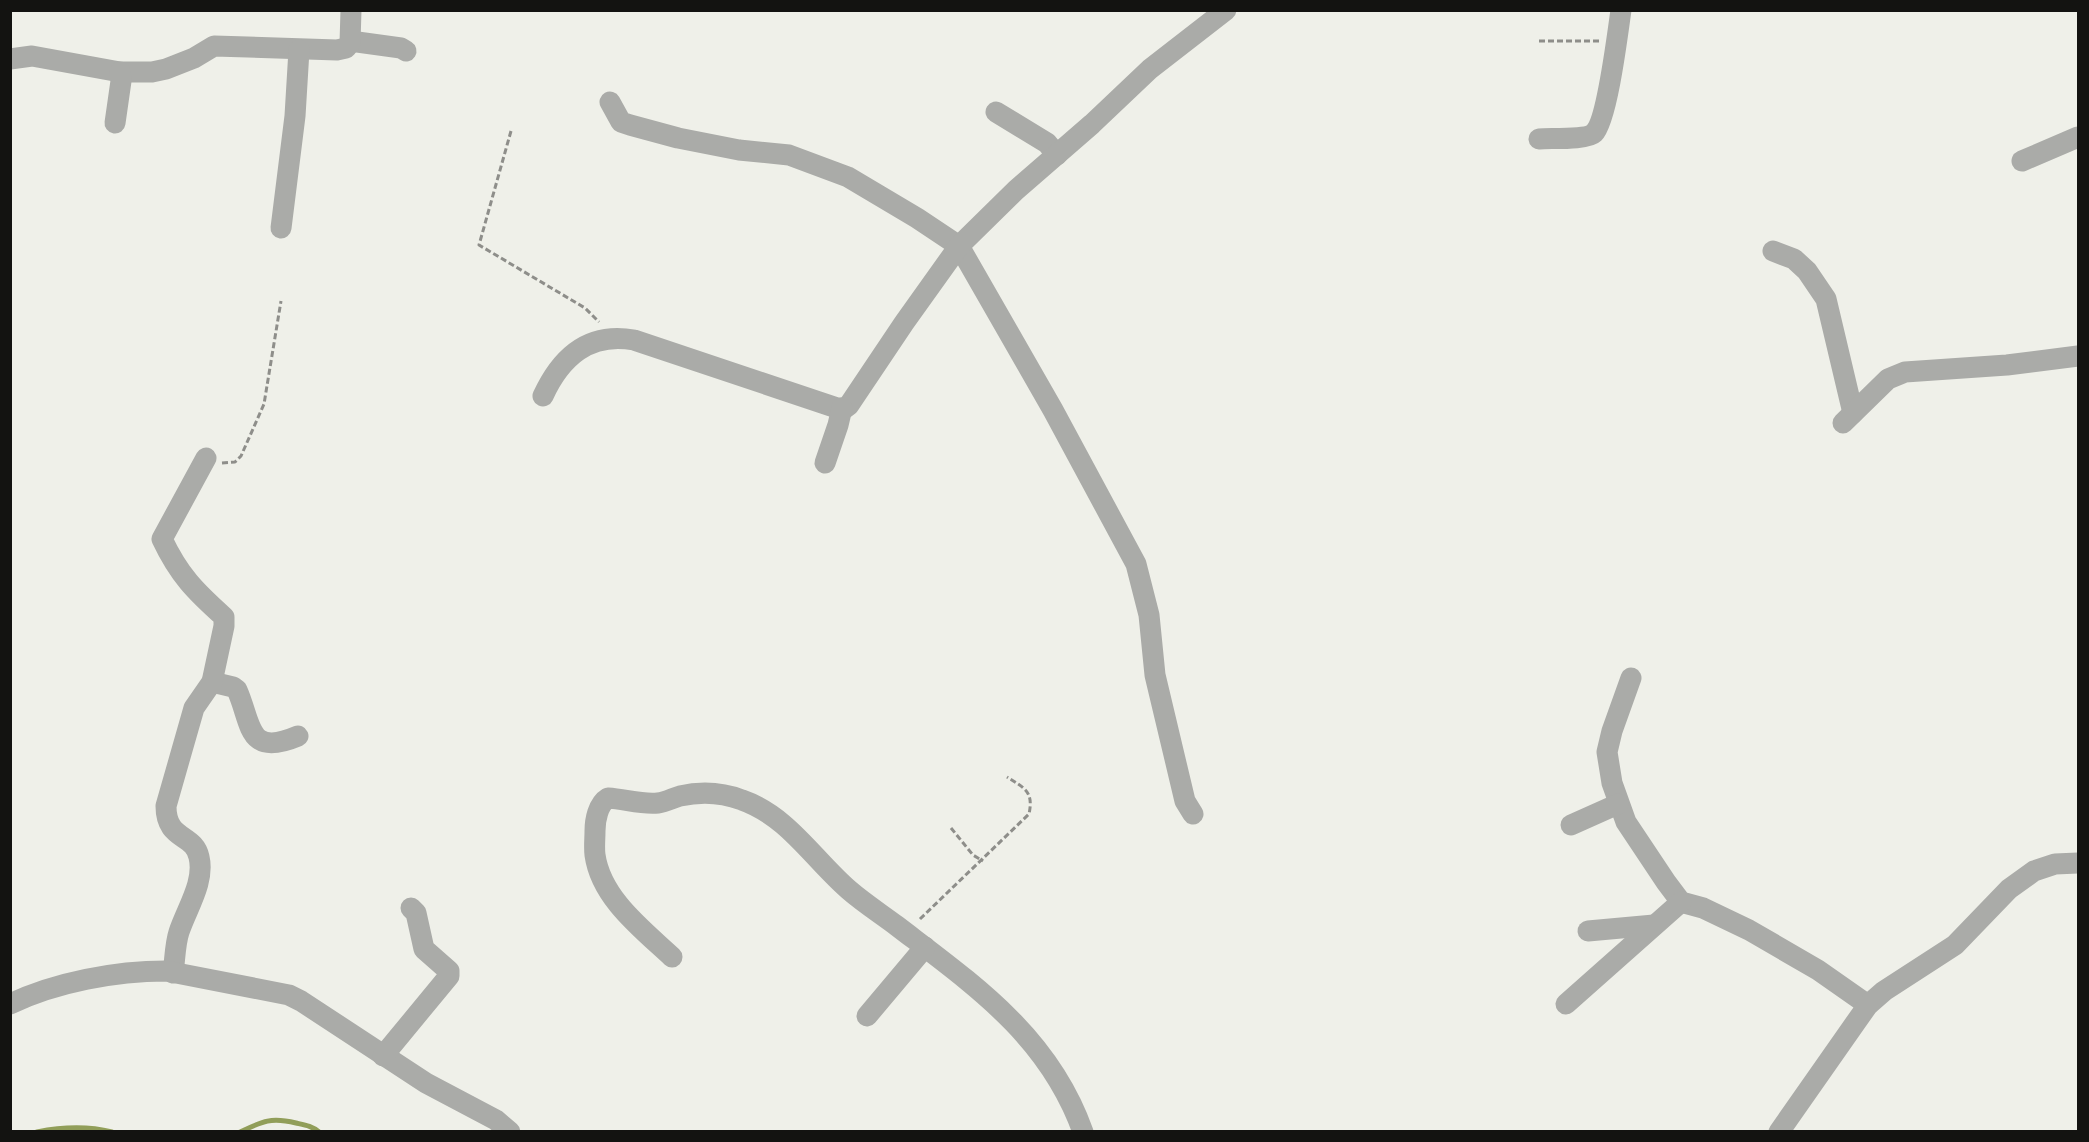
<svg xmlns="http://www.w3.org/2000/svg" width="2089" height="1142" viewBox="0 0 2089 1142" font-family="Merriweather,serif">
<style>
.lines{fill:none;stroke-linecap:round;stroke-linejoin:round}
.stream{stroke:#919e59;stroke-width:5}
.path{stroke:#8e8e8a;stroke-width:3;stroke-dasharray:6 3;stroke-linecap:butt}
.minor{stroke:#aaaba8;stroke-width:21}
</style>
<rect width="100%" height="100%" fill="#eff0e9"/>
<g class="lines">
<g class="stream">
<path d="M37,1132C62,1127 88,1126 112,1132"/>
<path d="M240,1132C263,1121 271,1117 296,1123C305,1125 312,1126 319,1132"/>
</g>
<g class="path">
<polyline points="1539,41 1599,41"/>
<polyline points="511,131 479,245 585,308 599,322"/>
<polyline points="222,463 235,462 241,456 264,404 281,301"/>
<polyline points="951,828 973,855 983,861"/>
<path d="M920,919L1029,814C1034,791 1024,788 1007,777"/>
</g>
<g class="minor">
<polyline points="350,41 401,48 406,51"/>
<polyline points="10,59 32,56 120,72 152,72 166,69 194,58 214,46 337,50 346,48 350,43 351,10"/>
<polyline points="610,102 621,122 630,125 678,138 739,150 789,155 848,177 917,218 959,246 1053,410 1136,564 1149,615 1155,675 1185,801 1193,814"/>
<polyline points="996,112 1047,143 1057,155"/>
<polyline points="115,123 121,81 120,72"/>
<path d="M1539,139C1550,138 1587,140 1594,133C1607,121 1618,31 1621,10"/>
<polyline points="2022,161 2078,137"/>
<polyline points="281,228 295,116 299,50"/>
<polyline points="1773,251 1794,259 1807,271 1826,299 1853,413"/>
<path d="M543,396C561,357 589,332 634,340L837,408H845L849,405L904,323L959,246L1016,190L1092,124L1150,69L1226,10"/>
<polyline points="1843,423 1888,379 1905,372 2007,365 2078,356"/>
<polyline points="825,463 838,425 842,408"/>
<polyline points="1631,678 1612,731 1607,752 1612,783 1626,822 1666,882 1681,902 1703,908 1749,930 1818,970 1868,1005"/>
<path d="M212,682L233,687L237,690C252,723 246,758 298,736"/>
<polyline points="1571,825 1618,804"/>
<polyline points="1588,931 1654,925"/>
<path d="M672,957C642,929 601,898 595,855C594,847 595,839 595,831C595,820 598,804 608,798C625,799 642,805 658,803C666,802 673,798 680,796C702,791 721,792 742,800C788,816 814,860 849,890C864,903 881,914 897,926C974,985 1049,1036 1083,1132"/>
<path d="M173,973C175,960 175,944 179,932C187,908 205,882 199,857C194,833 166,841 166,806L194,708L212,682L224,626V617C195,591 179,575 162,539L206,458"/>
<path d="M10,1004C56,982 116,971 166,971L289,995L301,1001L426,1083L496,1120L510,1132"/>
<polyline points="1566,1004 1681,902"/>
<polyline points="867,1016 925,947"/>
<polyline points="383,1056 449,976 449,971 424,949 416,913 411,908"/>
<polyline points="1779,1132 1856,1022 1868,1005 1884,991 1955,945 2009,889 2034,871 2055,864 2078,863"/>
</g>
</g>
<rect width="2089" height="1142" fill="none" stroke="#131311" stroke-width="24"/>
</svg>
